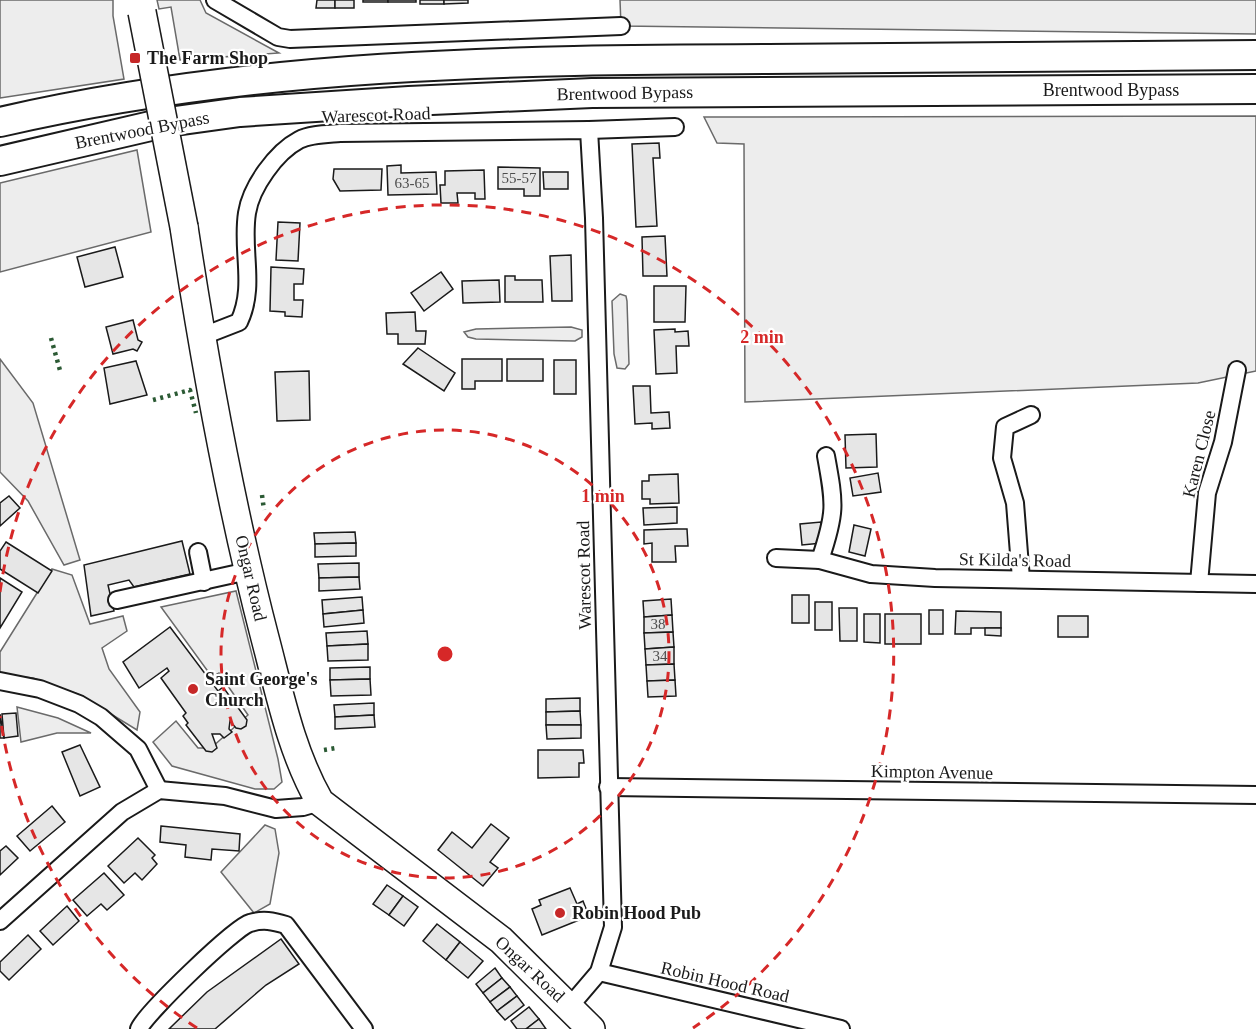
<svg xmlns="http://www.w3.org/2000/svg" width="1256" height="1029" viewBox="0 0 1256 1029" font-family="'Times New Roman',serif">
<style>
.built{fill:#ededed;stroke:#6a6a6a;stroke-width:1.5}
.building{fill:#e6e6e6;stroke:#1a1a1a;stroke-width:1.5}
.lines{fill:none;stroke-linecap:round;stroke-linejoin:round}
.minor-casing{stroke:#1a1a1a;stroke-width:20}
.primary-casing{stroke:#1a1a1a;stroke-width:30}
.trunk-casing{stroke:#1a1a1a;stroke-width:32}
.minor{stroke:#fff;stroke-width:16}
.primary{stroke:#fff;stroke-width:27}
.trunk{stroke:#fff;stroke-width:28}
.primary-bridge-casing{stroke:#1a1a1a;stroke-width:30;stroke-linecap:butt}
.primary-bridge{stroke:#fff;stroke-width:27}
.hedge{stroke:#2b5a34;stroke-width:4.5;stroke-dasharray:3 4.5;stroke-linecap:butt}
.ring{fill:none;stroke:#d62828;stroke-width:3;stroke-dasharray:10 8}
.poi-dot{fill:#c62828;stroke:#fff;stroke-width:2}
.labels{text-anchor:middle;stroke-width:4.5;stroke-linejoin:round;paint-order:stroke}
.number-label{font-size:15px;fill:#4d4d4d}
.poi-label{font-size:18px;font-weight:bold;fill:#1a1a1a;stroke:#fff;text-anchor:start}
.street-label{font-size:18px;fill:#1a1a1a;stroke:#fff}
.centre{fill:#d62828;stroke:#fff;stroke-width:3}
.ring-label{font-size:18px;text-anchor:middle;font-weight:bold;fill:#d62828;stroke:#fff;stroke-width:4.5;stroke-linejoin:round;paint-order:stroke}
</style>
<rect width="100%" height="100%" fill="#fff"/>
<g class="built">
<polygon points="0,0 113,0 113,16 124,79 0,98"/>
<polygon points="157,0 200,0 206,13 279,53 180,60 171,7 159,9"/>
<polygon points="620,0 1256,0 1256,34 621,26"/>
<polygon points="1256,116 1256,371 1198,383 745,402 744,144 717,143 704,117"/>
<polygon points="137,150 151,232 0,272 0,183"/>
<polygon points="620,294 626,296 627,301 629,364 625,369 617,368 614,354 612,301"/>
<polygon points="571,327 582,330 582,337 575,341 476,339 468,337 464,332 476,329"/>
<polygon points="0,359 33,403 80,560 64,565 28,501 0,472"/>
<polygon points="52,569 72,575 90,624 123,616 127,631 102,648 109,669 140,712 137,730 80,695 33,678 0,675 0,652"/>
<polygon points="236,591 278,759 282,782 274,789 255,789 172,766 153,742 176,721 198,748 211,748 248,715 219,673 212,677 161,607"/>
<polygon points="17,707 58,718 91,733 57,733 21,742"/>
<polygon points="265,825 275,829 279,853 270,904 254,913 221,872"/>
</g>
<g class="building">
<polygon points="317,0 335,0 335,8 316,8"/>
<rect x="335" y="0" width="19" height="8"/>
<rect x="363" y="0" width="25" height="2"/>
<rect x="388" y="0" width="28" height="2"/>
<rect x="420" y="0" width="24" height="4"/>
<polygon points="444,0 468,0 468,3 444,4"/>
<polygon points="659,143 660,158 653,158 657,226 636,227 632,144"/>
<polygon points="401,165 401,173 436,172 437,194 388,195 387,166"/>
<polygon points="498,167 540,168 540,196 524,196 524,189 498,189"/>
<polygon points="334,169 382,169 381,190 340,191 333,179"/>
<polygon points="484,170 485,199 475,199 475,193 457,193 458,203 441,203 440,185 445,185 445,171"/>
<polygon points="543,172 568,172 568,189 544,189"/>
<polygon points="278,222 300,223 298,261 276,260"/>
<polygon points="665,236 667,276 643,276 642,237"/>
<polygon points="115,247 123,277 85,287 77,257"/>
<polygon points="571,255 572,301 552,301 550,256"/>
<polygon points="271,267 304,269 303,284 294,284 294,300 303,300 302,317 285,316 285,312 270,311"/>
<polygon points="441,272 453,289 424,311 411,293"/>
<polygon points="505,276 515,276 515,280 542,280 543,302 505,302"/>
<polygon points="499,280 500,302 463,303 462,281"/>
<polygon points="654,286 686,286 685,322 654,322"/>
<polygon points="415,312 416,331 426,331 425,344 398,344 398,334 387,334 386,313"/>
<polygon points="133,320 138,340 142,342 137,351 133,349 113,354 106,327"/>
<polygon points="675,329 675,332 688,331 689,346 676,346 677,373 656,374 654,330"/>
<polygon points="418,348 455,373 444,391 403,364"/>
<polygon points="462,359 502,359 502,381 475,381 475,389 462,389"/>
<rect x="507" y="359" width="36" height="22"/>
<rect x="554" y="360" width="22" height="34"/>
<polygon points="136,361 147,395 110,404 104,368"/>
<polygon points="309,371 310,420 277,421 275,372"/>
<polygon points="633,386 650,386 651,413 669,412 670,428 652,429 652,423 635,424"/>
<polygon points="876,434 877,467 846,468 845,435"/>
<polygon points="878,473 881,492 853,496 850,478"/>
<polygon points="678,474 679,503 650,504 650,499 642,499 642,481 649,481 649,475"/>
<polygon points="9,496 20,508 0,526 0,503"/>
<polygon points="677,507 677,523 644,525 643,508"/>
<polygon points="821,522 822,543 802,545 800,524"/>
<polygon points="854,525 871,529 865,556 849,552"/>
<polygon points="674,529 687,529 688,546 675,546 676,562 652,562 652,543 644,544 644,530"/>
<polygon points="355,532 356,543 315,544 314,533"/>
<polygon points="182,541 190,574 134,587 129,580 108,585 114,611 91,616 84,565"/>
<polygon points="6,542 52,571 38,593 0,569 0,551"/>
<polygon points="356,543 356,556 315,557 315,544"/>
<polygon points="359,563 359,577 319,578 318,564"/>
<polygon points="359,577 360,589 319,591 319,578"/>
<polygon points="0,578 22,592 0,628"/>
<rect x="792" y="595" width="17" height="28"/>
<polygon points="362,597 363,610 323,614 322,600"/>
<polygon points="671,599 672,615 644,617 643,601"/>
<rect x="815" y="602" width="17" height="28"/>
<polygon points="839,608 857,608 857,641 840,641"/>
<polygon points="363,610 364,623 324,627 323,614"/>
<rect x="929" y="610" width="14" height="24"/>
<polygon points="956,611 1001,612 1001,628 971,628 971,634 955,634"/>
<polygon points="864,614 880,614 880,643 864,642"/>
<rect x="885" y="614" width="36" height="30"/>
<polygon points="672,615 673,632 644,633 644,617"/>
<rect x="1058" y="616" width="30" height="21"/>
<polygon points="170,627 218,691 223,687 247,720 246,726 241,729 236,728 230,721 229,729 232,732 224,738 220,734 212,734 217,748 212,752 206,751 186,725 188,723 183,716 186,713 161,678 169,671 167,668 139,688 123,662"/>
<polygon points="985,628 1001,628 1001,636 985,635"/>
<polygon points="367,631 368,644 327,646 326,633"/>
<polygon points="673,632 674,647 645,649 644,633"/>
<polygon points="368,644 368,660 328,661 327,646"/>
<polygon points="674,647 674,664 646,665 645,649"/>
<polygon points="674,664 675,680 647,681 646,665"/>
<polygon points="370,667 370,679 330,680 330,668"/>
<polygon points="370,679 371,695 331,696 330,680"/>
<polygon points="675,680 676,696 648,697 647,681"/>
<polygon points="580,698 580,711 546,712 546,699"/>
<polygon points="374,703 374,715 335,717 334,705"/>
<polygon points="580,711 581,725 546,725 546,712"/>
<polygon points="16,713 18,736 4,738 2,714"/>
<polygon points="0,714 4,738 0,738"/>
<polygon points="374,715 375,727 335,729 335,717"/>
<polygon points="546,725 581,725 581,738 547,739"/>
<polygon points="80,745 100,787 80,796 62,752"/>
<polygon points="538,750 583,750 584,763 579,763 579,777 538,778"/>
<polygon points="52,806 65,822 30,851 17,836"/>
<polygon points="491,824 509,838 490,862 498,868 483,886 438,850 452,832 472,848"/>
<polygon points="161,826 240,834 239,851 212,849 211,860 185,857 186,845 160,842"/>
<polygon points="138,838 155,855 152,858 157,864 142,880 135,873 124,883 108,866"/>
<polygon points="6,846 18,858 0,875 0,851"/>
<polygon points="104,873 124,895 107,910 101,904 87,916 73,900"/>
<polygon points="387,885 403,896 389,915 373,904"/>
<polygon points="570,888 577,904 583,901 589,916 542,935 532,909 541,905 539,900"/>
<polygon points="403,896 418,907 404,926 389,915"/>
<polygon points="67,906 79,921 53,945 40,931"/>
<polygon points="437,924 460,942 446,960 423,941"/>
<polygon points="28,935 41,949 9,980 0,971 0,962"/>
<polygon points="281,939 299,964 266,985 215,1029 169,1029 207,992"/>
<polygon points="460,942 483,961 468,978 446,960"/>
<polygon points="495,968 502,978 483,993 476,984"/>
<polygon points="502,978 510,987 490,1002 483,993"/>
<polygon points="510,987 517,996 497,1011 490,1002"/>
<polygon points="517,996 524,1005 505,1020 497,1011"/>
<polygon points="529,1007 539,1019 526,1029 517,1029 511,1021"/>
<polygon points="539,1019 546,1029 526,1029"/>
</g>
<g class="lines">
<g class="minor-casing">
<g id="minor">
<polyline points="215,0 278,37 290,39 621,26"/>
<polyline points="589,130 675,127"/>
<path d="M203,336L239,322C256,286 241,251 247,213C251,187 276,152 299,140C310,134 328,134 340,133L589,130L594,218L613,927L599,972L570,1006"/>
<polyline points="198,552 204,582"/>
<polyline points="776,558 820,560 871,574 935,578 1256,584"/>
<path d="M820,560C836,513 835,505 826,456"/>
<polyline points="1021,579 1015,503 1002,458 1005,427 1031,415"/>
<polyline points="1199,583 1207,493 1223,442 1237,370"/>
<polyline points="117,600 248,571"/>
<polyline points="0,681 40,689 79,704 101,717 138,749 159,790"/>
<polyline points="608,787 1256,795"/>
<polyline points="0,921 122,812 159,790 225,796 276,809 303,807 320,802"/>
<polyline points="599,972 841,1029"/>
<path d="M139,1029C145,1014 235,927 250,923C263,919 273,921 286,925L364,1029"/>
</g>
</g>
<g class="primary-casing">
<path id="primary" d="M184,227C205,365 230,504 265,638C280,695 291,751 320,802L501,940L591,1029"/>
</g>
<g class="trunk-casing">
<g id="trunk">
<path d="M0,122C256,63 507,60 768,59C931,58 1093,56 1256,55"/>
<polyline points="0,161 168,122 240,112 409,101 592,93 1256,89"/>
</g>
</g>
<use href="#minor" class="minor"/>
<use href="#primary" class="primary"/>
<use href="#trunk" class="trunk"/>
<g class="primary-bridge-casing">
<polyline id="primary-bridge" points="142,12 184,227"/>
</g>
<use href="#primary-bridge" class="primary-bridge"/>
<g class="hedge">
<polyline points="51,338 61,374"/>
<polyline points="153,400 190,390 196,413"/>
<polyline points="262,495 264,510"/>
<polyline points="324,750 336,748"/>
</g>
</g>
<g class="ring">
<circle cx="445" cy="654" r="224"/>
<path d="M197 1028A449 449 0 0 1 0 716M0 592A449 449 0 1 1 693 1028"/>
</g>
<g class="poi-dot">
<rect x="129" y="52" width="12" height="12" rx="3"/>
<circle cx="193" cy="689" r="6"/>
<circle cx="560" cy="913" r="6"/>
</g>
<g class="labels">
<g class="number-label">
<text x="519" y="183">55-57</text>
<text x="412" y="188">63-65</text>
<text x="658" y="629">38</text>
<text x="660" y="661">34</text>
</g>
<g class="poi-label">
<text x="147" y="64">The Farm Shop</text>
<text x="205" y="685">Saint George's<tspan x="205" dy="21">Church</tspan></text>
<text x="572" y="919">Robin Hood Pub</text>
</g>
<g class="street-label">
<text x="1111" y="96">Brentwood Bypass</text>
<text transform="translate(625 93) rotate(-1)" y="6">Brentwood Bypass</text>
<text transform="translate(376 115) rotate(-2)" y="6">Warescot Road</text>
<text transform="translate(142 130) rotate(-11)" y="6">Brentwood Bypass</text>
<text transform="translate(1199 454) rotate(-76)" y="6">Karen Close</text>
<text transform="translate(1015 560) rotate(1)" y="6">St Kilda's Road</text>
<text transform="translate(584 575) rotate(-91)" y="6">Warescot Road</text>
<text transform="translate(251 578) rotate(77)" y="6">Ongar Road</text>
<text transform="translate(932 772) rotate(1)" y="6">Kimpton Avenue</text>
<text transform="translate(530 969) rotate(43)" y="6">Ongar Road</text>
<text transform="translate(725 982) rotate(13)" y="6">Robin Hood Road</text>
</g>
</g>
<circle cx="445" cy="654" r="9" class="centre"/>
<g class="ring-label">
<text x="762" y="343">2 min</text>
<text x="603" y="502">1 min</text>
</g>
</svg>
